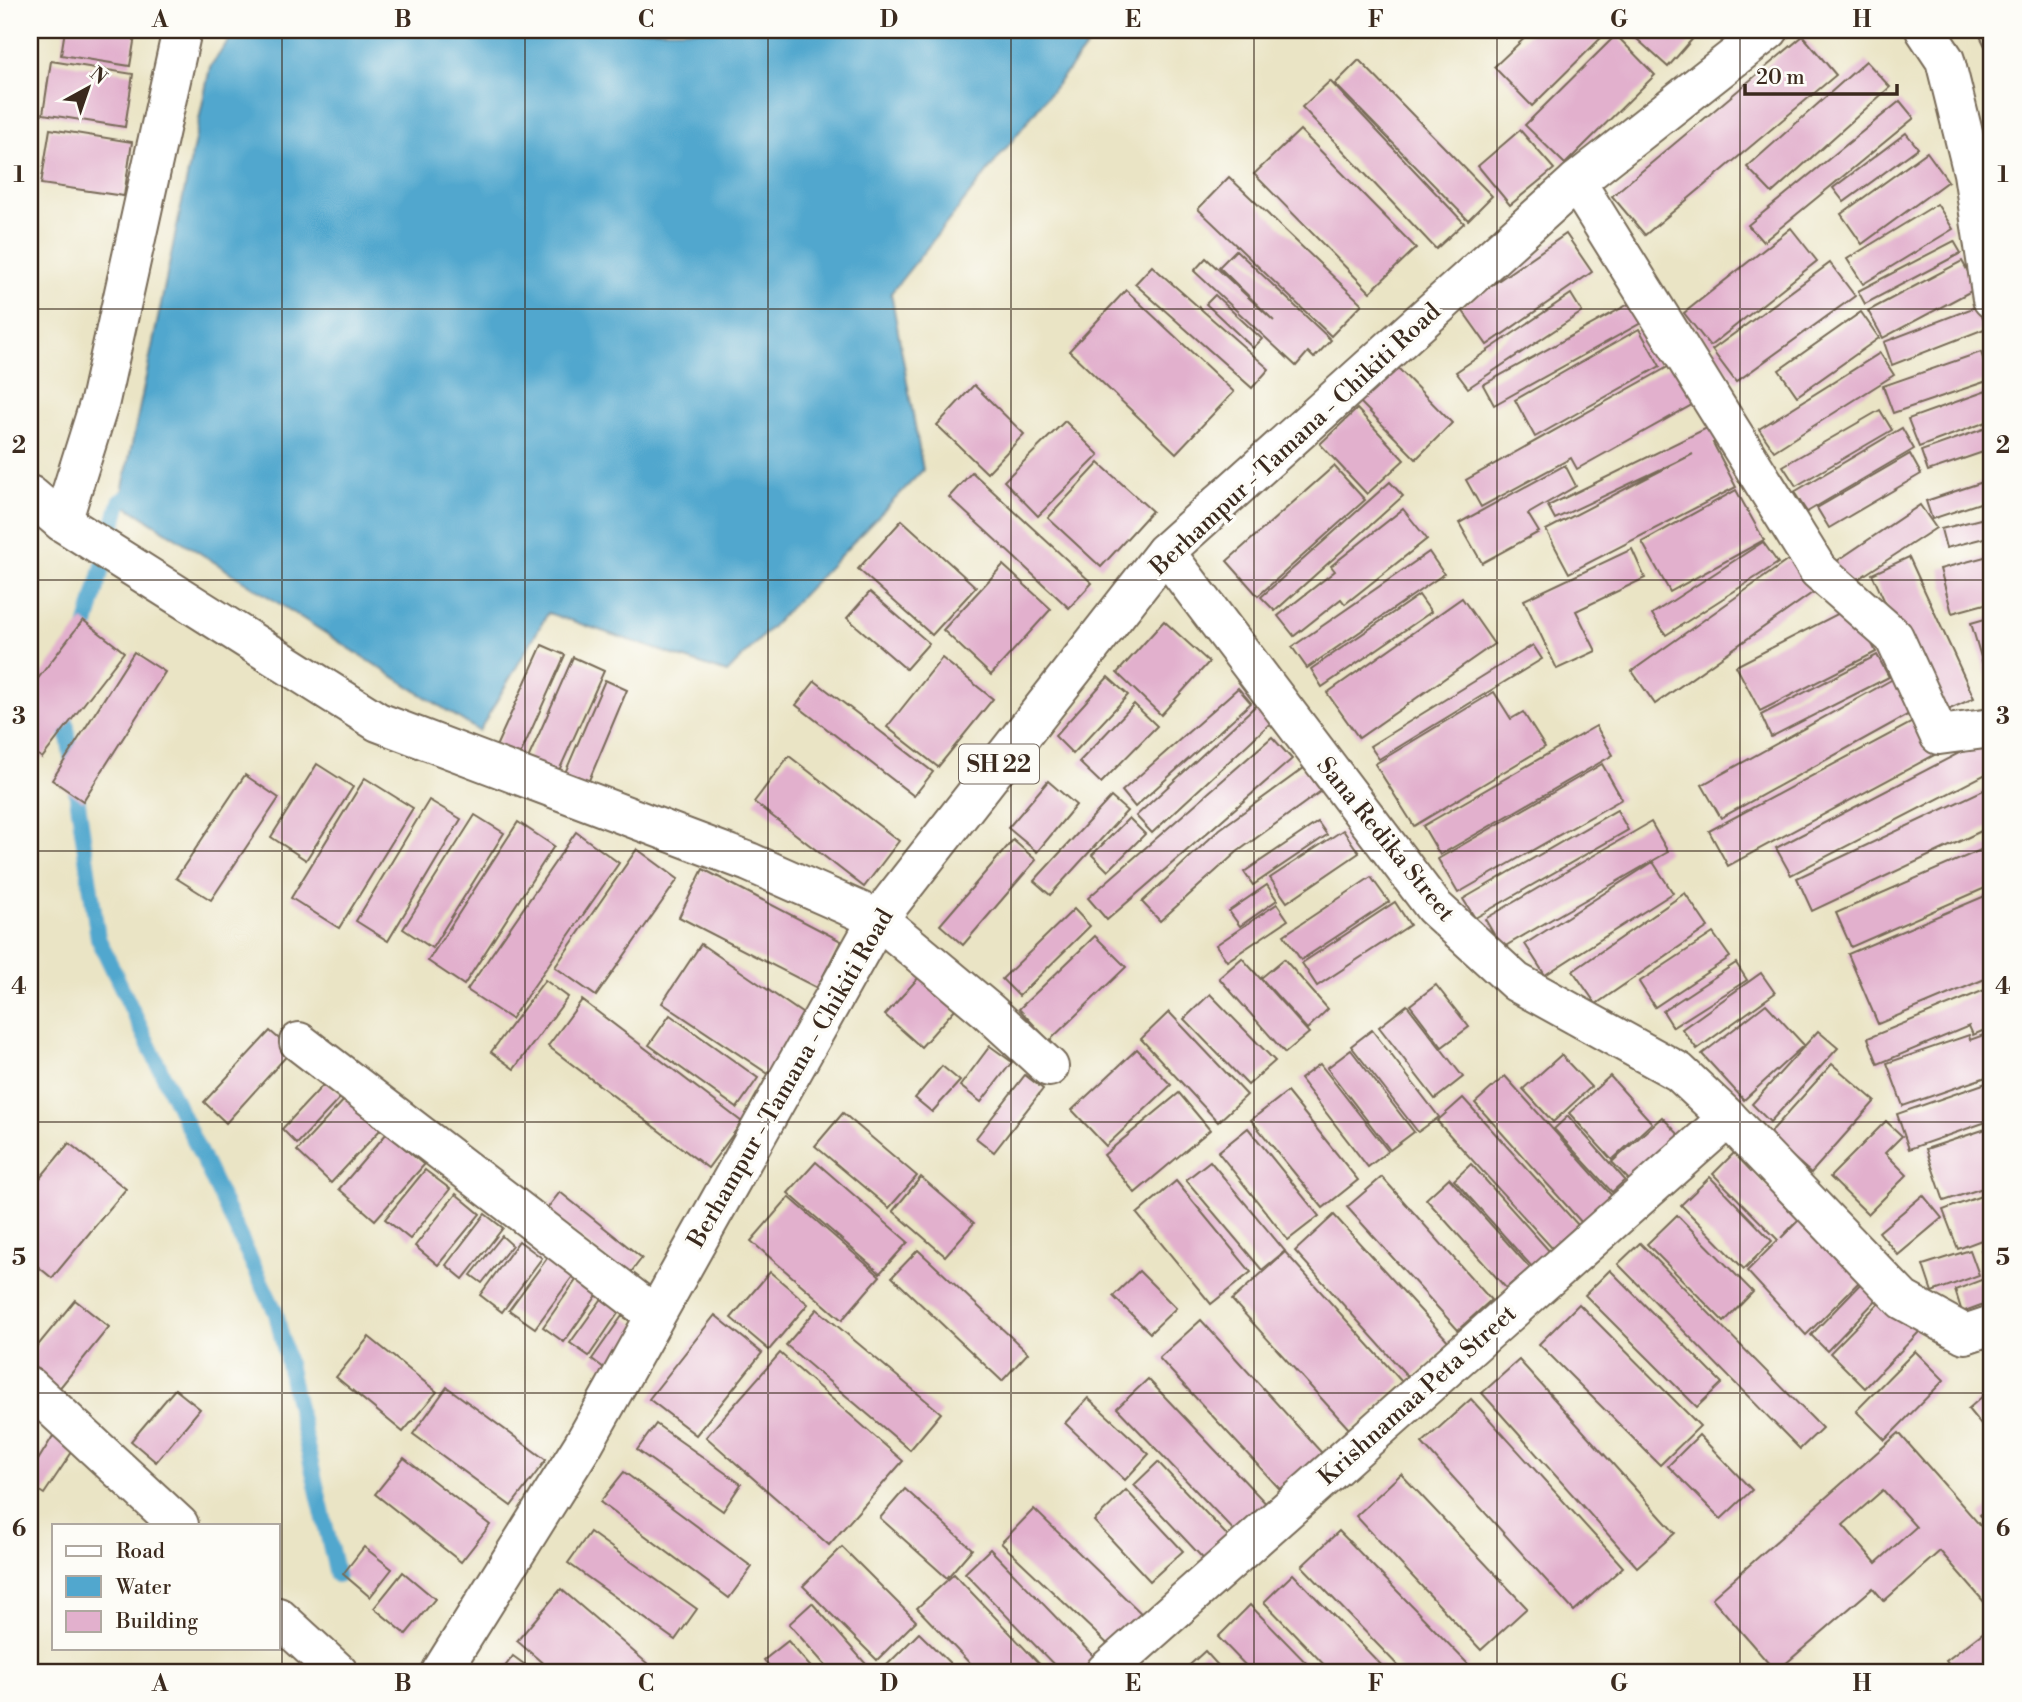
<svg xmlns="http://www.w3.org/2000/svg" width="2022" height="1702" viewBox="0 0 2022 1702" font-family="'Libre Bodoni',serif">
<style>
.water{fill:#51a7ce;stroke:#466876;stroke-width:2}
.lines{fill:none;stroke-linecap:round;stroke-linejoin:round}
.stream{stroke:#51a7ce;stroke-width:16}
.building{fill:#e2b0cd;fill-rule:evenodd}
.minor-casing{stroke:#786b58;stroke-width:42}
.major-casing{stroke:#786b58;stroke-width:42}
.minor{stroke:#fff;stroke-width:38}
.major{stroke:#fff;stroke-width:38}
.grid{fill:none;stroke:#3b2a1e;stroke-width:2;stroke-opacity:0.55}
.labels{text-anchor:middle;stroke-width:7;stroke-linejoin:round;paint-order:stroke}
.shield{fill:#fdfcf7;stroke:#75695f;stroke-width:2}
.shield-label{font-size:23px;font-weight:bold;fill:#3b2a1e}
.street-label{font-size:24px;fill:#3b2a1e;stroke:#fdfcf7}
.neatline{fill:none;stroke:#3b2a1e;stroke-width:2.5}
.grid-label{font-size:23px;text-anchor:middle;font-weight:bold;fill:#3b2a1e}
</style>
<rect width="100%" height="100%" fill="#fdfcf7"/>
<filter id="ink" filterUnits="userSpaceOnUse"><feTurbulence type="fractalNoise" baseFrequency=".0143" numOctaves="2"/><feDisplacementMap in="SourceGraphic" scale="14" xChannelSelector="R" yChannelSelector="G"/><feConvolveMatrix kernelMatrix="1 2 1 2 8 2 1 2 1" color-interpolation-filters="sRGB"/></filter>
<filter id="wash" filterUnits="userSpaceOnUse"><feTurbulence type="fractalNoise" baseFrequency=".00686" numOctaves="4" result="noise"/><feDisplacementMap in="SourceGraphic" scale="28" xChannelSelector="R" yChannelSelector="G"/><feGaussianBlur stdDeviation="1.57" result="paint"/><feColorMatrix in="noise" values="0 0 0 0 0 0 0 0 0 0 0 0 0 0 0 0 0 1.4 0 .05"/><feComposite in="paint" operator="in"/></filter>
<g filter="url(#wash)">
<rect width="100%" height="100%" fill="#eae4c5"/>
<polygon class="water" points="236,30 1100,30 891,293 923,470 727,673 548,613 479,731 120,502 210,67"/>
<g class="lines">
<g class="stream">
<polyline points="82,643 120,502 137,490"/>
<polyline points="64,708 98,938 276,1313 337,1575"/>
</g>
</g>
<g id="blocks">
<g class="building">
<polygon points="65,30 136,30 130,66 61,55"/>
<polygon points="1533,30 1609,30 1532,106 1494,67"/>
<polygon points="1627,30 1688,30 1695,36 1668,67"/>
<polygon points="1977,30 1992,30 1992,42 1985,46"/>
<polygon points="1616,35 1655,75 1565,164 1525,125"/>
<polygon points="1803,36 1836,75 1645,235 1612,196"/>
<polygon points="1359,60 1492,196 1468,220 1335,84"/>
<polygon points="51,61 133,74 125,127 43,114"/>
<polygon points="1866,61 1890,87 1772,193 1747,167"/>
<polygon points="1330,81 1464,223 1436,249 1302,107"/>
<polygon points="1900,101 1914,118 1763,242 1748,225"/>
<polygon points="50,129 132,142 124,196 41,184"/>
<polygon points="1300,130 1416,248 1370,292 1254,174"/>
<polygon points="1520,130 1554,169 1510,205 1478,166"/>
<polygon points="1906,133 1918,148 1844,202 1833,188"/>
<polygon points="1927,152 1948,181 1862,244 1841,214"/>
<polygon points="1229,177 1362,304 1331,336 1198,209"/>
<polygon points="1937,204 1953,229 1863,284 1847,259"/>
<polygon points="1791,228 1817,261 1710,346 1684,313"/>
<polygon points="1566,234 1592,272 1487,345 1460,307"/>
<polygon points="1954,241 1961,253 1865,304 1858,291"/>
<polygon points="1236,250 1331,340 1314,358 1308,352 1296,366 1194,271 1206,258 1274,321 1219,267"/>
<polygon points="1962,261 1977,288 1883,338 1868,311"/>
<polygon points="1830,263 1855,296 1736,382 1712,350"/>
<polygon points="1152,266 1269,369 1252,388 1135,284"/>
<polygon points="1126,290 1234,392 1176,453 1069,351"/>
<polygon points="1571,294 1582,312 1468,388 1456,372"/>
<polygon points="1215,295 1262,339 1253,348 1206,304"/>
<polygon points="1638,299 1648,319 1494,405 1483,385"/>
<polygon points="1978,306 1987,328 1892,365 1884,342"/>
<polygon points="1861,312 1879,338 1797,396 1779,370"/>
<polygon points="1639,329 1660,366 1535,437 1515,400"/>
<polygon points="1981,352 1990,380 1893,413 1883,386"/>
<polygon points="1880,353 1894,375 1774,451 1759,429"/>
<polygon points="1675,363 1697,402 1577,469 1571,458 1481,507 1466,480"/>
<polygon points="1395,365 1452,423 1416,459 1359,401"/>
<polygon points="974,385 1024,434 987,473 937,425"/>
<polygon points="1992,389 1992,420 1919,447 1908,419"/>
<polygon points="1357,409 1404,460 1367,494 1320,444"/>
<polygon points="1880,410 1892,430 1796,486 1783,466"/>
<polygon points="1065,421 1099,455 1038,516 1004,481"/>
<polygon points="1713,425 1720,440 1713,443 1736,487 1569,573 1546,530 1693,454 1555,519 1548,506"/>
<polygon points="1992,426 1992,449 1928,471 1921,451"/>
<polygon points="1902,428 1914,449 1807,512 1794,492"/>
<polygon points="1910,454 1921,474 1829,528 1817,508"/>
<polygon points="1099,463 1152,511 1101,567 1048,518"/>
<polygon points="1565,465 1576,486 1528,514 1539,532 1482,563 1459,523"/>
<polygon points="1334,466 1365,500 1258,596 1227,561"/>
<polygon points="972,472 1092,583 1069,608 949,497"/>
<polygon points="1992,479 1992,499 1932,519 1926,501"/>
<polygon points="1390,482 1403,496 1275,611 1261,597"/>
<polygon points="1736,490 1764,540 1670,592 1642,542"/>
<polygon points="1920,505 1936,528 1846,587 1831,565"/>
<polygon points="1403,509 1427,539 1345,604 1341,599 1294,636 1278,616 1335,571 1331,566"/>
<polygon points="1992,516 1992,536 1946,548 1941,529"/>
<polygon points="902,520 976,587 932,635 858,569"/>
<polygon points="1763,542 1778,563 1666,635 1652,614"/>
<polygon points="1632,549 1645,578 1576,611 1596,651 1557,669 1524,600"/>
<polygon points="1429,552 1444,574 1307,668 1292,647"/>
<polygon points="1992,555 1992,602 1952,613 1940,569"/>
<polygon points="1909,557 1974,698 1937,715 1872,574"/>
<polygon points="1791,558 1815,591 1655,704 1632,671"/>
<polygon points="1003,565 1051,609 991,675 943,630"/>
<polygon points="870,592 929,643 906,669 847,618"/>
<polygon points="1419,595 1431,612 1322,687 1311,669"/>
<polygon points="1462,598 1494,644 1359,738 1327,693"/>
<polygon points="1853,606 1876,652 1760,711 1736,666"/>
<polygon points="1992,617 1992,680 1988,681 1971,623"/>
<polygon points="83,620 124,652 42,758 30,748 30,689"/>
<polygon points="1164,621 1209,662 1161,715 1117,673"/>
<polygon points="542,645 565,655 517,762 494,751"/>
<polygon points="1533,645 1542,659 1379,759 1370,746"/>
<polygon points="134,652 165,672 83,801 52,780"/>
<polygon points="1877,655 1889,677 1771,737 1761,715"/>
<polygon points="573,657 604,671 557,775 527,761"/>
<polygon points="942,658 993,699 938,767 887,727"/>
<polygon points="1108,677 1128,695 1073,754 1055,736"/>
<polygon points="1893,679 1911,713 1721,818 1702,785"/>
<polygon points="605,680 627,690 585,790 562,780"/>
<polygon points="815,681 933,772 914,796 796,705"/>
<polygon points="1238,688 1251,703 1135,807 1122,791"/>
<polygon points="1494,692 1511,719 1523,712 1545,747 1414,826 1375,764"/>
<polygon points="1263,699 1278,716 1152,833 1136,816"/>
<polygon points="1134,704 1157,726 1101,783 1079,762"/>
<polygon points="1920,718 1938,753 1728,866 1709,831"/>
<polygon points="1596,726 1613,755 1440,855 1423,826"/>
<polygon points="1272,737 1292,759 1107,920 1088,898"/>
<polygon points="1986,739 1992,750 1992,771 1791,875 1776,848"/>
<polygon points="789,756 899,841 864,887 754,802"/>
<polygon points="317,764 353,787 306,860 271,837"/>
<polygon points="1602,764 1622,799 1458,893 1438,859"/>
<polygon points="1304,768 1321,791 1237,852 1160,921 1142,902 1220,829"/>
<polygon points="245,775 279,798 211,900 176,878"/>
<polygon points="365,778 413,808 339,928 291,898"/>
<polygon points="1048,781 1076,805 1037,852 1008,828"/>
<polygon points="1992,786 1992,826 1812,911 1797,878"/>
<polygon points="1111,797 1127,811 1050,895 1034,881"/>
<polygon points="429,800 461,819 388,941 356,921"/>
<polygon points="1617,810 1628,830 1475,918 1463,899"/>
<polygon points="475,815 504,833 432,948 403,929"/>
<polygon points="1129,818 1145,834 1108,871 1092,855"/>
<polygon points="518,822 554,846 464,985 428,961"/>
<polygon points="1318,822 1327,835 1253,885 1244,872"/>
<polygon points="1651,822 1668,852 1502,948 1485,919"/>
<polygon points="1343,830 1359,853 1287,902 1270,878"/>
<polygon points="576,832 619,863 511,1019 467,990"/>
<polygon points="1013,840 1036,860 963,945 940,925"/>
<polygon points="1992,845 1992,885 1851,947 1836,913"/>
<polygon points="637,849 678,879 596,996 555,967"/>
<polygon points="1653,862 1673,893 1545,975 1525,944"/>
<polygon points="703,869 841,941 817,988 679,917"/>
<polygon points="1371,877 1389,902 1301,960 1284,935"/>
<polygon points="1267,885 1277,900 1240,926 1229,911"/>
<polygon points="1685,893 1708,927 1596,1004 1573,971"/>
<polygon points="1992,893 1992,976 1878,1024 1848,954"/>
<polygon points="1395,902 1410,925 1317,986 1302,963"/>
<polygon points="1277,904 1288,920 1227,961 1216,945"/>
<polygon points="1074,909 1090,926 1019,996 1002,979"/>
<polygon points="1713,933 1730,957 1655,1007 1639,982"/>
<polygon points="1095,936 1126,967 1049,1041 1019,1009"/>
<polygon points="701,944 809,1018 770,1075 662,1003"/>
<polygon points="1242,958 1309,1033 1285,1053 1219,978"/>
<polygon points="1284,959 1328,1009 1307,1029 1261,978"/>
<polygon points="1736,963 1747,980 1673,1027 1663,1011"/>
<polygon points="1761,973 1775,993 1697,1049 1682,1029"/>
<polygon points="920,976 956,1008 921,1047 885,1015"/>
<polygon points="545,980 568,997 514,1069 491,1052"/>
<polygon points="1436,985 1469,1027 1442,1047 1410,1005"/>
<polygon points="1992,987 1992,1027 1973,1035 1969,1026 1878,1064 1868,1038"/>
<polygon points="1210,994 1275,1061 1248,1085 1184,1019"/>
<polygon points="582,1000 742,1122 708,1168 548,1046"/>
<polygon points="1766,1004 1804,1045 1744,1100 1702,1054"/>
<polygon points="1407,1005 1463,1077 1435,1099 1379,1027"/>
<polygon points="1169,1012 1247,1095 1218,1122 1141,1039"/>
<polygon points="670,1015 758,1078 737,1108 649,1045"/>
<polygon points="1372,1030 1439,1117 1418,1132 1351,1046"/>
<polygon points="270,1031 292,1050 226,1123 204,1102"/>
<polygon points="1818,1031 1838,1048 1770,1122 1752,1104"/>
<polygon points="1992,1032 1992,1075 1903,1106 1887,1063 1969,1035 1970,1040"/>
<polygon points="990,1046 1012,1062 981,1102 960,1086"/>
<polygon points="1137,1049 1171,1085 1106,1146 1072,1110"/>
<polygon points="1351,1050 1414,1132 1390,1150 1327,1068"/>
<polygon points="1561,1055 1591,1087 1553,1122 1523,1089"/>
<polygon points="1320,1064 1388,1151 1368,1167 1300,1079"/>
<polygon points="1832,1064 1875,1101 1811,1173 1768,1135"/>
<polygon points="942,1066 960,1081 932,1112 915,1098"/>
<polygon points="1025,1075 1043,1089 994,1152 976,1138"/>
<polygon points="1505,1076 1613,1197 1583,1224 1475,1103"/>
<polygon points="1610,1076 1652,1123 1612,1160 1569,1113"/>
<polygon points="1992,1081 1992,1120 1909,1149 1897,1114"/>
<polygon points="326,1082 342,1096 297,1144 282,1129"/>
<polygon points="1287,1092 1358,1180 1323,1208 1251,1120"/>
<polygon points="1179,1093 1210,1130 1135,1193 1104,1155"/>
<polygon points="346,1098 381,1129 331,1183 297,1151"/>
<polygon points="1463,1098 1578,1225 1552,1248 1437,1121"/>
<polygon points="843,1113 917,1176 889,1208 815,1146"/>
<polygon points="1568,1116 1625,1180 1612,1192 1554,1129"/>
<polygon points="1662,1117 1682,1138 1632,1183 1612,1162"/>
<polygon points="1886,1121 1902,1136 1885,1153 1907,1175 1868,1214 1830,1177"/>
<polygon points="1992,1127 1992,1185 1944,1201 1926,1149"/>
<polygon points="1248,1128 1319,1216 1288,1240 1218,1152"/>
<polygon points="387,1133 424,1165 375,1220 339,1189"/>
<polygon points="69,1143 126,1189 52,1278 30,1260 30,1190"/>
<polygon points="1734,1153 1799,1219 1781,1238 1802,1217 1862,1279 1806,1335 1747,1271 1778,1240 1713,1174"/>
<polygon points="1210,1161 1285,1251 1262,1270 1186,1180"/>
<polygon points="816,1162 908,1242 880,1273 788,1193"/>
<polygon points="1471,1164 1551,1253 1534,1269 1454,1180"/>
<polygon points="425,1170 450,1189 410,1239 385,1219"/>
<polygon points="921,1177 974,1223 945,1256 893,1211"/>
<polygon points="1382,1177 1491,1300 1458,1330 1347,1207"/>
<polygon points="1710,1177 1772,1241 1744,1269 1681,1205"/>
<polygon points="1449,1178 1530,1268 1506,1288 1426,1199"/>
<polygon points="1176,1181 1251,1272 1211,1304 1137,1214"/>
<polygon points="560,1192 642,1258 628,1276 546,1210"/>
<polygon points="1992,1192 1992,1236 1958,1249 1943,1210"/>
<polygon points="456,1194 480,1214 438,1265 415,1246"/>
<polygon points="1923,1195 1942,1218 1898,1255 1879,1232"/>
<polygon points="789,1197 880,1276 842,1320 751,1241"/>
<polygon points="485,1214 503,1228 463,1279 446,1265"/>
<polygon points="1334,1215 1450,1343 1410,1379 1295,1251"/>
<polygon points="1677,1215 1753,1292 1724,1322 1647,1244"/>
<polygon points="502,1236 512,1245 482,1283 471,1275"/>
<polygon points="519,1241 542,1258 502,1312 480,1295"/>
<polygon points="1640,1243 1822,1428 1800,1449 1618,1264"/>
<polygon points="1992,1245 1992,1301 1962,1312 1955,1290 1992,1276 1981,1250"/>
<polygon points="918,1250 1028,1353 1002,1381 892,1277"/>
<polygon points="1970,1250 1979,1275 1932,1292 1923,1265"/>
<polygon points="1285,1252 1402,1382 1350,1430 1232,1300"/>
<polygon points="548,1257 573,1276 535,1328 509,1310"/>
<polygon points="1610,1270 1722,1383 1697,1407 1585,1295"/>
<polygon points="1139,1271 1176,1308 1150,1333 1113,1296"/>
<polygon points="770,1272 808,1304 769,1350 731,1318"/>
<polygon points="579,1276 600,1291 564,1342 543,1327"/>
<polygon points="1866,1278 1882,1294 1827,1351 1811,1335"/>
<polygon points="603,1297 621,1309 589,1356 570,1343"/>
<polygon points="1884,1298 1919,1332 1865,1388 1830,1353"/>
<polygon points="75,1300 109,1327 54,1395 30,1375 30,1355"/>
<polygon points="1579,1304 1700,1426 1660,1465 1539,1344"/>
<polygon points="817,1309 941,1413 910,1450 786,1345"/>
<polygon points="715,1315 762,1353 696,1435 649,1399"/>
<polygon points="622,1316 642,1329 612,1374 592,1359"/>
<polygon points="1201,1320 1330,1462 1289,1499 1159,1358"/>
<polygon points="369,1337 437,1392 403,1432 336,1377"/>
<polygon points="1915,1351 1944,1380 1885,1440 1856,1411"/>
<polygon points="780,1353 903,1461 829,1545 706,1437"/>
<polygon points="1519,1360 1675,1533 1637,1567 1482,1393"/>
<polygon points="1148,1379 1273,1511 1242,1539 1117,1408"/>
<polygon points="447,1387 546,1460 511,1506 413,1434"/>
<polygon points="1992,1388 1992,1428 1987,1432 1968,1409"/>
<polygon points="175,1389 200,1409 156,1462 131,1441"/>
<polygon points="1088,1398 1149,1454 1125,1480 1065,1423"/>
<polygon points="1471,1399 1623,1567 1574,1611 1422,1443"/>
<polygon points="656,1424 741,1484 723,1511 637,1450"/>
<path d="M1899,1433L1992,1539V1611L1940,1551L1884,1601L1873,1588L1776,1672L1712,1598ZM1883,1490L1916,1527L1876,1563L1843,1525Z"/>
<polygon points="1699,1435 1752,1490 1721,1519 1668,1466"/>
<polygon points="53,1436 74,1449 44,1494 30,1485 30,1473"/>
<polygon points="404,1458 490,1525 461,1562 375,1494"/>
<polygon points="1158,1462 1237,1546 1213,1569 1134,1485"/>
<polygon points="624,1472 752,1567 729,1598 600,1502"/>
<polygon points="1401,1474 1527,1608 1481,1650 1356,1516"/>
<polygon points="905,1489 972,1549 947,1578 880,1518"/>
<polygon points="1126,1490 1183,1551 1150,1581 1094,1521"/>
<polygon points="1992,1505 1992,1530 1980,1515"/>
<polygon points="1034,1509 1147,1619 1116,1652 1001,1543"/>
<polygon points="1339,1531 1469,1665 1462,1672 1404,1672 1302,1566"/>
<polygon points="590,1532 697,1609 675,1640 568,1563"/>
<polygon points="364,1547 392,1569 370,1597 343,1574"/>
<polygon points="842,1547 916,1621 877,1660 803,1586"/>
<polygon points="990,1549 1102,1665 1095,1672 1061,1672 965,1573"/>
<polygon points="403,1572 435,1599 406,1634 374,1608"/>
<polygon points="954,1574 1047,1672 978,1672 917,1608"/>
<polygon points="1293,1574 1388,1672 1331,1672 1264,1602"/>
<polygon points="561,1589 648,1664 641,1672 553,1672 517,1641"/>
<polygon points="812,1603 873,1672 831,1672 789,1624"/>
<polygon points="1250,1605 1315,1672 1252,1672 1218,1637"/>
<polygon points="1985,1631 1992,1639 1992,1672 1954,1672 1946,1661"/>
<polygon points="919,1633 959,1672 895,1672 887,1665"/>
<polygon points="788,1641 815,1672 774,1672 764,1660"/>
<polygon points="1205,1651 1224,1672 1182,1672"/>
<polygon points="513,1656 535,1672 501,1672"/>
</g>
</g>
</g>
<g filter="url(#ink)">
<use href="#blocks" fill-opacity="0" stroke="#786b58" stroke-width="2"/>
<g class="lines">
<g class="minor-casing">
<g id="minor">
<polyline points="1925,30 1945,60 1973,173 1992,299"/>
<polyline points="1576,182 1818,570 1894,637 1939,735 1992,728"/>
<polyline points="30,495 62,522 378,722 749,862 878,919 987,1010 1049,1067"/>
<polyline points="62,522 100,401 182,30"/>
<polyline points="1165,552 1434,907 1516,982 1679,1072 1728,1118 1903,1300 1965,1334 1992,1325"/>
<polyline points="299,1042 655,1315"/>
<polyline points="30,1387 179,1525"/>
<polyline points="278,1617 338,1672"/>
<polyline points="1105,1672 1728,1118"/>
</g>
</g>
<g class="major-casing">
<polyline id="major" points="441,1672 583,1445 878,919 1165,552 1576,182 1769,30"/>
</g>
<use href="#minor" class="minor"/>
<use href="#major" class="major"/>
</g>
</g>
<path class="grid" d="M282,30V1672M525,30V1672M768,30V1672M1011,30V1672M1254,30V1672M1497,30V1672M1740,30V1672M30,309H1992M30,580H1992M30,851H1992M30,1122H1992M30,1393H1992"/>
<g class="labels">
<rect class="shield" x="959" y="744.5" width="80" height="39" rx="5"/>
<g class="shield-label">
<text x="999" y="772">SH 22</text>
</g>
<g class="street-label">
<text transform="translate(1295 439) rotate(-43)" y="8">Berhampur - Tamana - Chikiti Road</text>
<text transform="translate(1386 839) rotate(51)" y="8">Sana Redika Street</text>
<text transform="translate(790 1078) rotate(-60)" y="8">Berhampur - Tamana - Chikiti Road</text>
<text transform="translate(1417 1395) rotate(-42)" y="8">Krishnamaa Peta Street</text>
</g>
</g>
<rect width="2022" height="1702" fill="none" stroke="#fdfcf7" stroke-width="77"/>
<rect x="52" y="1524" width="228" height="126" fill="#fdfcf7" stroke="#afa8a0" stroke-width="2"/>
<rect x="66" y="1546" width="35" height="10" fill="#ffffff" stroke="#afa8a0" stroke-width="2"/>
<text x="116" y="1558" font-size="21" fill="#3b2a1e">Road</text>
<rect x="66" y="1576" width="35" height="21" fill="#51a7ce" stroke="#afa8a0" stroke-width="2"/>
<text x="116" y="1594" font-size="21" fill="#3b2a1e">Water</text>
<rect x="66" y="1611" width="35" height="21" fill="#e2b0cd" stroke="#afa8a0" stroke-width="2"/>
<text x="116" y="1628" font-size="21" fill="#3b2a1e">Building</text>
<g transform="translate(88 88) rotate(40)" stroke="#fdfcf7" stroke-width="5" paint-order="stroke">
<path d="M0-5L12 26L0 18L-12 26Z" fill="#3b2a1e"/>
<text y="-10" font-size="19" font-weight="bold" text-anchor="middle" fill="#3b2a1e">N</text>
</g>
<path d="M1745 84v10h152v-10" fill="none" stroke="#3b2a1e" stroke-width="3.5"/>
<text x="1756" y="84" font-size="21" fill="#3b2a1e" stroke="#fdfcf7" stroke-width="5" paint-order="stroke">20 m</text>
<rect x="38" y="38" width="1945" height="1626" class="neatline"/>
<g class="grid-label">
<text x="160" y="27">A</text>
<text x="403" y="27">B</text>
<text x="646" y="27">C</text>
<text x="889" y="27">D</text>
<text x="1133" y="27">E</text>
<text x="1376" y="27">F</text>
<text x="1619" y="27">G</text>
<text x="1862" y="27">H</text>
<text x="19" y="182">1</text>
<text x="2003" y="182">1</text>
<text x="19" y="453">2</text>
<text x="2003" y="453">2</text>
<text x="19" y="724">3</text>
<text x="2003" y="724">3</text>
<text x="19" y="994">4</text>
<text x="2003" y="994">4</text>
<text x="19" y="1265">5</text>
<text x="2003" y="1265">5</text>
<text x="19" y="1536">6</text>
<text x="2003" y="1536">6</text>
<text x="160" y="1691">A</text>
<text x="403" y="1691">B</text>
<text x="646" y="1691">C</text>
<text x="889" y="1691">D</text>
<text x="1133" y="1691">E</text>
<text x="1376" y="1691">F</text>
<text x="1619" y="1691">G</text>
<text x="1862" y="1691">H</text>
</g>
</svg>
